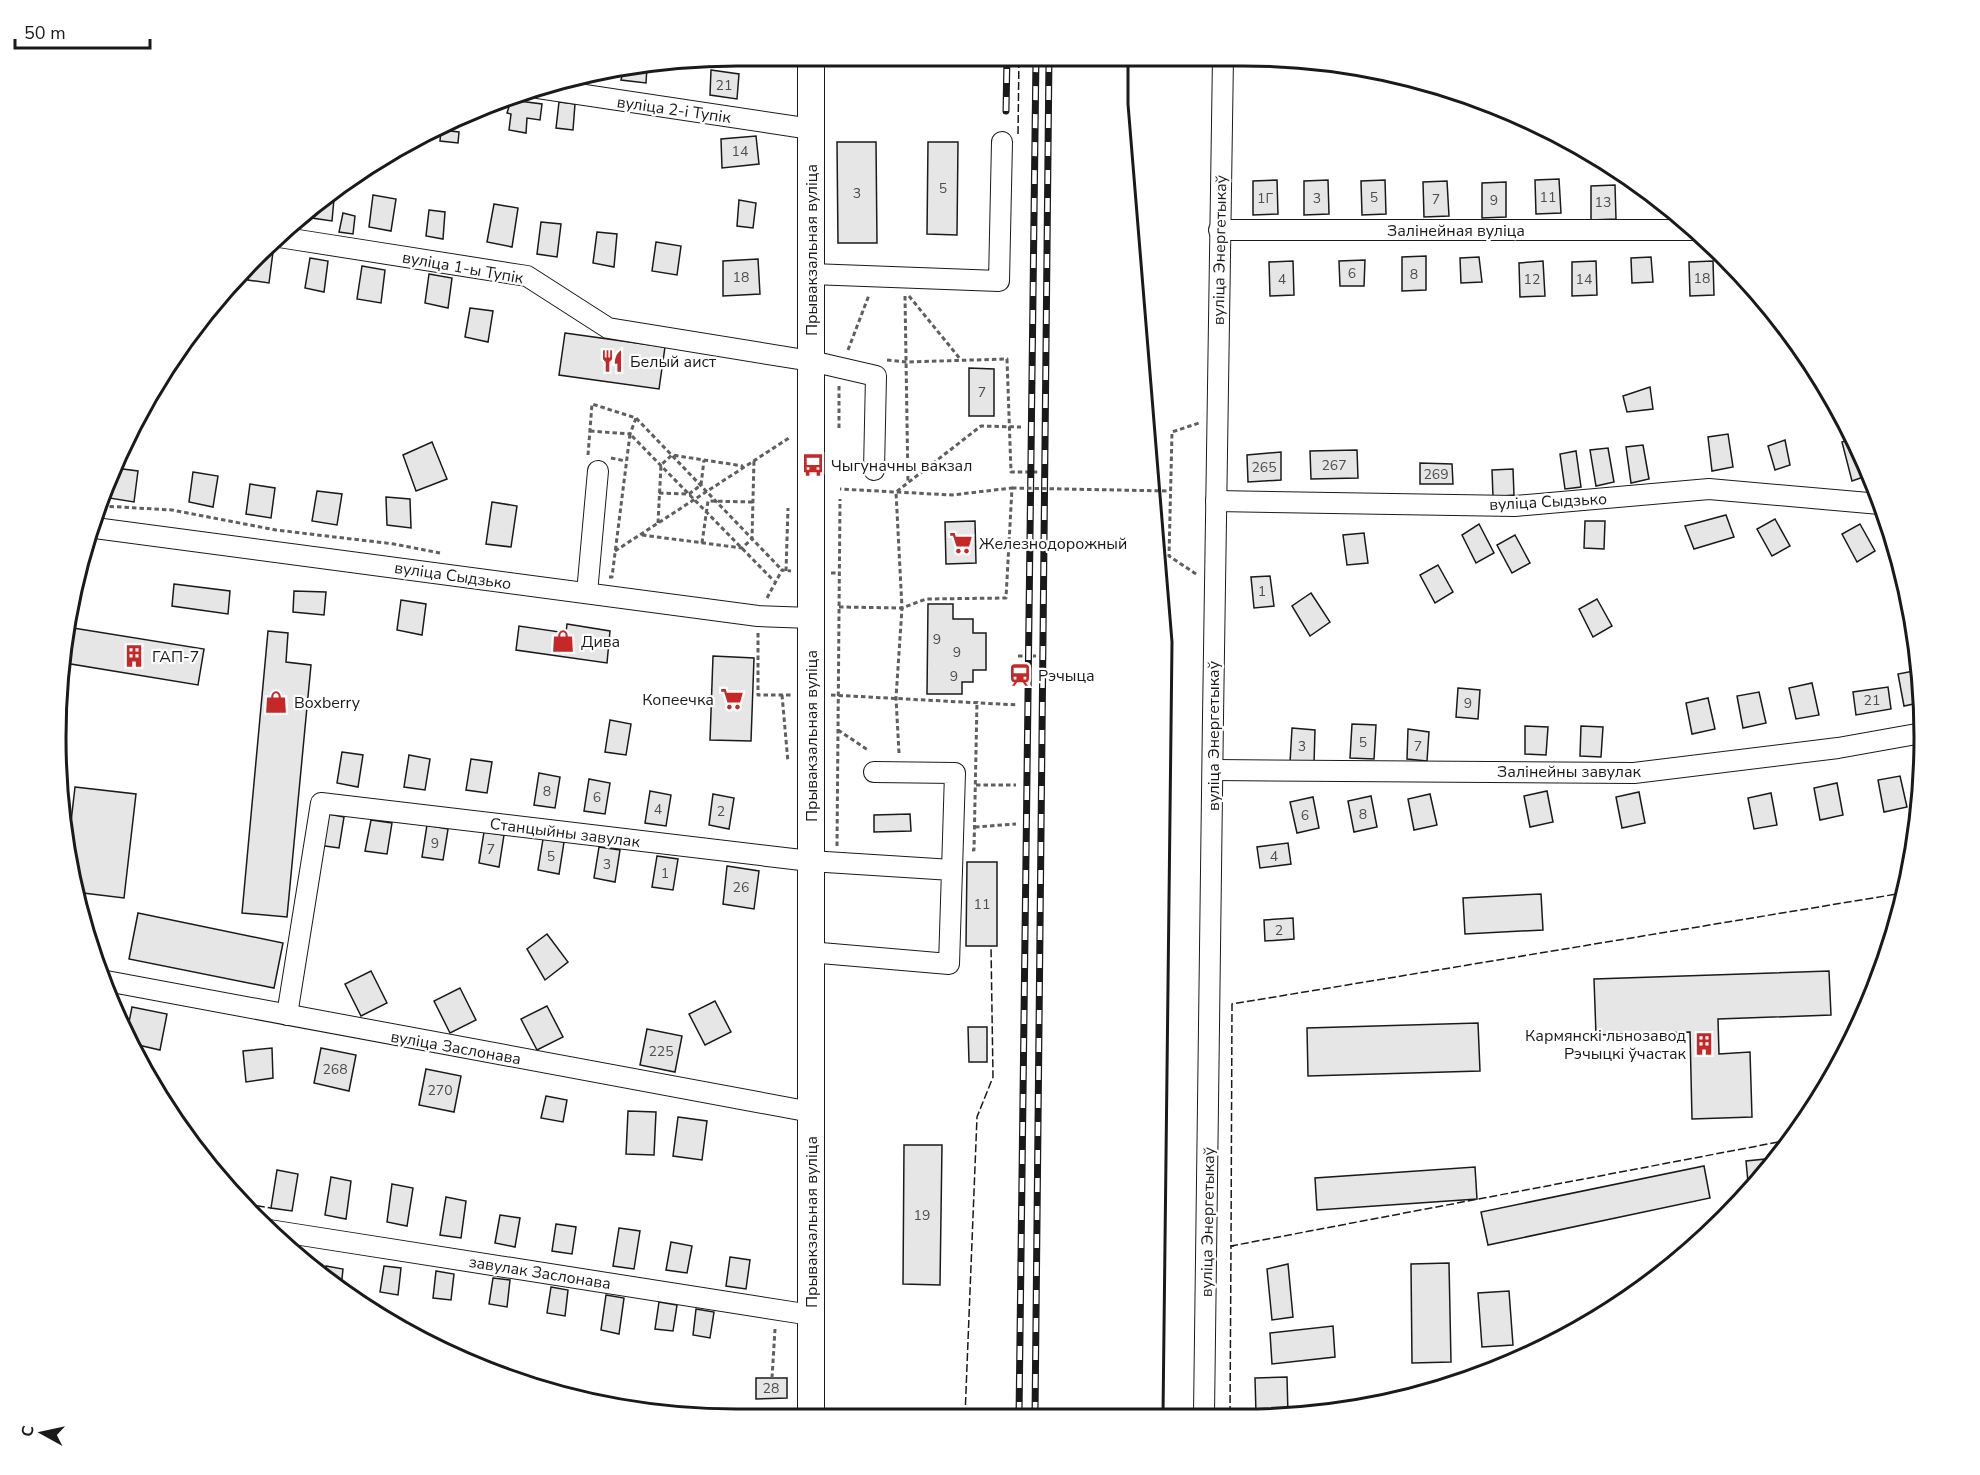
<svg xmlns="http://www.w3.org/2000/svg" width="1980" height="1475" viewBox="0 0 1980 1475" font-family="'Nunito Sans',sans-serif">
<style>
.building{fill:#e6e6e6;stroke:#1a1a1a;stroke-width:1.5}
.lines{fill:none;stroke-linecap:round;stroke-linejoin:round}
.minor-casing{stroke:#1a1a1a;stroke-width:22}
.major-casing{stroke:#1a1a1a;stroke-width:28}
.path{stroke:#5f5f5f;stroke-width:3;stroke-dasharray:4.5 3;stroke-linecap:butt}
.minor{stroke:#fff;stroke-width:20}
.major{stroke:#fff;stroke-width:26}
.rail-casing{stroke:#1a1a1a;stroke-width:7}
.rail{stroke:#fff;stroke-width:4.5;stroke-dasharray:14;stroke-linecap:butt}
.path-bridge{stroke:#5f5f5f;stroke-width:3;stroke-dasharray:4.5 3;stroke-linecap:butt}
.fence{stroke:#1a1a1a;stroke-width:1.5;stroke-dasharray:8 3;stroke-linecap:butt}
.wall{stroke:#1a1a1a;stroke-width:3}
.labels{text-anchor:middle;stroke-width:4.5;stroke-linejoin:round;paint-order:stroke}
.number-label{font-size:14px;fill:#4d4d4d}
.street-label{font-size:16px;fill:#1a1a1a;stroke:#fff}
.poi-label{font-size:16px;fill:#1a1a1a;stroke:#fff;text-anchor:start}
.rim{fill:none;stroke:#1a1a1a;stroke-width:3}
</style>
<rect width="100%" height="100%" fill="#fff"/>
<g class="building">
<polygon points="647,67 646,83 621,80 623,71"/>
<polygon points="711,70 739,74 737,99 710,95"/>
<polygon points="511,100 542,104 540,120 527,118 526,133 509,130 511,114 507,113"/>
<polygon points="559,102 575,104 573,130 556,128"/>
<polygon points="441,130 459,132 458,143 440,141"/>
<polygon points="756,136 759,164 722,168 721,139"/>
<polygon points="837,142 876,142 877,243 838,243"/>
<polygon points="928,142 958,142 957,235 927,234"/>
<polygon points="1559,179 1561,213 1536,214 1535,180"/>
<polygon points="1277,180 1278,214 1253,215 1253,181"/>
<polygon points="1328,180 1329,214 1304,215 1304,181"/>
<polygon points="1385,180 1386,214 1362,215 1361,181"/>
<polygon points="1447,181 1449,216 1424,217 1423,182"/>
<polygon points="1506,182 1506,217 1482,218 1482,183"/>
<polygon points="1615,185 1616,219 1591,220 1591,186"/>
<polygon points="335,188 332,221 312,218 314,204"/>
<polygon points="373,195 396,199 391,231 369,227"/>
<polygon points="739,200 756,203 753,228 737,226"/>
<polygon points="494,204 518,208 512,247 487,242"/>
<polygon points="429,210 445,212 443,239 426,236"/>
<polygon points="343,213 355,216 353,234 339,232"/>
<polygon points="541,222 561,224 557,257 537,254"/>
<polygon points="597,232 617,234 614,267 593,263"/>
<polygon points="656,242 681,246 677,275 652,271"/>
<polygon points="264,251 273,252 269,283 248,280 250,264"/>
<polygon points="1426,256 1426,290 1402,291 1402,257"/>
<polygon points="1479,257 1482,282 1461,283 1460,258"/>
<polygon points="1651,257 1653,282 1632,283 1631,258"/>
<polygon points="310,258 328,261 324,292 305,288"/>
<polygon points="758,259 760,294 723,296 723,261"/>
<polygon points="1365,260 1364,286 1340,286 1339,261"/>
<polygon points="1293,261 1294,295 1270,296 1269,262"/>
<polygon points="1543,261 1545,296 1520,297 1519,263"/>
<polygon points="1596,261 1597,295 1572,296 1572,262"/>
<polygon points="1713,261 1714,295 1690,296 1689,262"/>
<polygon points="362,266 385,270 381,303 357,299"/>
<polygon points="429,274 452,278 448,308 425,303"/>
<polygon points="470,308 493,311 488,342 465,337"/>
<polygon points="565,333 665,347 659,389 559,375"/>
<polygon points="969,368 994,369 994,416 969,416"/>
<polygon points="1650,387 1653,409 1627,412 1623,396"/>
<polygon points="1728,434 1733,467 1712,471 1708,437"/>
<polygon points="1855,438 1869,475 1852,481 1842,442"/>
<polygon points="1785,440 1790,465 1775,470 1768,446"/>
<polygon points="432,442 447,479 416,491 403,455"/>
<polygon points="1643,445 1649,479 1631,483 1626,447"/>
<polygon points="1608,448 1614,482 1596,486 1590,450"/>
<polygon points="1357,450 1358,478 1311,479 1310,451"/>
<polygon points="1576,451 1581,487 1565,489 1560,454"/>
<polygon points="1281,452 1281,480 1248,482 1247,455"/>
<polygon points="1420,463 1452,464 1453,484 1420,484"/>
<polygon points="115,468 138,471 134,502 109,498"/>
<polygon points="1513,469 1514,495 1493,497 1492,470"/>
<polygon points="193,472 218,476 213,507 189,502"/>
<polygon points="250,484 275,488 271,518 246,514"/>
<polygon points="317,491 342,494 337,525 312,521"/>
<polygon points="386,497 410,499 411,528 387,525"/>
<polygon points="492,502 517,506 511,547 486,544"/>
<polygon points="1726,515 1734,537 1694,549 1685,526"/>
<polygon points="1775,519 1790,546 1772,556 1757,529"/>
<polygon points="975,521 976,563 946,564 945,522"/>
<polygon points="1585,521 1605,521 1604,549 1584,548"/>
<polygon points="1479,524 1494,553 1476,563 1462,535"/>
<polygon points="1860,524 1875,551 1857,562 1842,534"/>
<polygon points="1364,533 1368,563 1347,565 1343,535"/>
<polygon points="1515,535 1530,563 1512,573 1497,545"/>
<polygon points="1438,565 1453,592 1435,603 1420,575"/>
<polygon points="1270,576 1274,606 1254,608 1251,577"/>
<polygon points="174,584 230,591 228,614 172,606"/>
<polygon points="294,591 326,592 324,615 293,612"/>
<polygon points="1311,593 1330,622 1310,636 1292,606"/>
<polygon points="1597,599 1612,626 1593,637 1579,609"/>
<polygon points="401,600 426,604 422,635 397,630"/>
<polygon points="928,604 953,604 953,619 973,619 973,633 986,633 986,670 973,670 973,682 962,682 962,694 927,694"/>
<polygon points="567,624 610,631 607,663 516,650 519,626 566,633"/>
<polygon points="67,627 204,649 198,685 65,663"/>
<polygon points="268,631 288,633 286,662 311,665 287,917 242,913"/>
<polygon points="713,656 754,658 751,741 710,740"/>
<polygon points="1919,670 1923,702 1904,706 1898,674"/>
<polygon points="1812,683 1819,715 1796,719 1789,688"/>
<polygon points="1888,687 1891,709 1856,715 1853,692"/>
<polygon points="1458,688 1480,690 1478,719 1456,717"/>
<polygon points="1759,692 1766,723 1743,728 1737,696"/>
<polygon points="1708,698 1715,729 1692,734 1686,703"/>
<polygon points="610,720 631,724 626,755 605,752"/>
<polygon points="1352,724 1376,725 1374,759 1350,758"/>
<polygon points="1525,726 1548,727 1546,755 1525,754"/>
<polygon points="1581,726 1603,727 1601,757 1580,756"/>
<polygon points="1292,728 1315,730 1314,764 1290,763"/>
<polygon points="1408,729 1429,732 1427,761 1407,759"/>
<polygon points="342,752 363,755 358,787 337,783"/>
<polygon points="409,755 430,759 425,790 404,787"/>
<polygon points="471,759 492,762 487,793 466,790"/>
<polygon points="539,773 560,777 555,808 534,805"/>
<polygon points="1900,776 1907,807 1884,812 1878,780"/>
<polygon points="589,779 610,783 605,814 584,811"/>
<polygon points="1837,783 1843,815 1820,820 1814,788"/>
<polygon points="75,787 136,794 124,898 75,892 68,848"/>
<polygon points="650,791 671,795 666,826 645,823"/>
<polygon points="1547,791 1553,822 1530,827 1524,796"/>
<polygon points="1639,792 1645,823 1622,828 1616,797"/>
<polygon points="1771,793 1777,825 1754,829 1748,798"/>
<polygon points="713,794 734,798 729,829 709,825"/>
<polygon points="1430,794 1437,825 1414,830 1408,799"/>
<polygon points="1371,796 1377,827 1354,832 1348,801"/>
<polygon points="1313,797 1319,828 1297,833 1290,802"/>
<polygon points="323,813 344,817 339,848 318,845"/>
<polygon points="910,814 911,831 874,832 874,815"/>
<polygon points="371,820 392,823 387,854 365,851"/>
<polygon points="427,825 448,829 443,860 422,857"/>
<polygon points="484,832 504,835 499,867 479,863"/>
<polygon points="543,839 564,842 559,874 538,870"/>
<polygon points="1288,843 1291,864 1260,868 1257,847"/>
<polygon points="599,847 620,850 615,882 594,878"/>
<polygon points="657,856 678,859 673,890 652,887"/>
<polygon points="967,862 997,862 997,946 966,946"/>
<polygon points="727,866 759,871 754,909 723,904"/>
<polygon points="1541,894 1543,930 1465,934 1463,898"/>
<polygon points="138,913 283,943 274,988 129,959"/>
<polygon points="1293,918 1294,939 1265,941 1264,920"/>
<polygon points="547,934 568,962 545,980 527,949"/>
<polygon points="371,971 387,1003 361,1016 345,984"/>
<polygon points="1829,971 1831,1015 1718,1019 1719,1054 1750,1052 1752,1117 1692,1119 1690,1032 1596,1035 1594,979"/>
<polygon points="460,988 476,1020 450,1033 434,1001"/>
<polygon points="715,1001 731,1032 705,1045 689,1014"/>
<polygon points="547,1006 563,1037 537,1050 521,1019"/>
<polygon points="132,1007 167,1014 160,1050 134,1044 127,1032"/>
<polygon points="1478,1023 1480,1071 1308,1076 1307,1028"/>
<polygon points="968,1027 987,1027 987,1062 969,1062"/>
<polygon points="647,1029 682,1036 675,1072 640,1065"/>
<polygon points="272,1048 273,1078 246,1082 243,1051"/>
<polygon points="321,1048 356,1055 349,1091 314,1083"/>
<polygon points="426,1069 461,1076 454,1112 419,1105"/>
<polygon points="546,1096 567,1100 563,1122 541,1118"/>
<polygon points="628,1111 656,1112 654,1155 626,1154"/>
<polygon points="678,1117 707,1121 702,1160 673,1156"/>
<polygon points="904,1145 942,1145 940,1285 903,1284"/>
<polygon points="1776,1158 1755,1187 1749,1193 1746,1161"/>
<polygon points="1704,1166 1710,1198 1488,1245 1481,1212"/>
<polygon points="1475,1167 1477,1199 1317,1210 1315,1178"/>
<polygon points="277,1170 298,1174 292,1211 271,1208"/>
<polygon points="331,1177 351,1181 346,1219 325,1215"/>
<polygon points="392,1184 413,1188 407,1226 387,1222"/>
<polygon points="446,1197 466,1201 461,1238 440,1235"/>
<polygon points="500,1215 520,1218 515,1247 495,1243"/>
<polygon points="556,1224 576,1227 572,1254 552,1251"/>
<polygon points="619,1228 640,1231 634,1269 613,1266"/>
<polygon points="671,1242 692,1246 687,1273 666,1270"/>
<polygon points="730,1257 750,1260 746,1289 726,1286"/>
<polygon points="1449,1263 1451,1362 1412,1363 1411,1264"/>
<polygon points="1288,1264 1293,1317 1272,1320 1267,1269"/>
<polygon points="326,1266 343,1269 341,1288 324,1276"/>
<polygon points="384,1266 401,1268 398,1295 380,1292"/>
<polygon points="436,1271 454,1274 451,1300 433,1298"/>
<polygon points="493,1278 510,1280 507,1307 489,1304"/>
<polygon points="551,1287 568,1290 565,1316 547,1313"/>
<polygon points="1509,1291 1513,1345 1482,1347 1478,1293"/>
<polygon points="606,1295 624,1298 619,1334 601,1330"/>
<polygon points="659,1302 677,1305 673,1331 655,1329"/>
<polygon points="696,1309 714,1312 710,1338 693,1335"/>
<polygon points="1333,1326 1335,1357 1272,1364 1270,1333"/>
<polygon points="1287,1377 1288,1414 1256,1414 1255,1378"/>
<polygon points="756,1378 787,1378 787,1398 756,1399"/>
</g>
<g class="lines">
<g class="minor-casing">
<g id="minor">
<polyline points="538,88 811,129"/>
<polyline points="1219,230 1693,230"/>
<polyline points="279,237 527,276 608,328 811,361 876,376 874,470"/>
<polyline points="811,274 999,281 1002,142"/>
<polyline points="1216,501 1515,506 1709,489 1880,504"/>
<polyline points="95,528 758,616 811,618"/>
<polyline points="587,593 598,471"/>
<polyline points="1214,770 1634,773 1838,748 1922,733"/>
<polyline points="874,772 955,773 952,870"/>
<polyline points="101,980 811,1112"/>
<polyline points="287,1015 321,803 810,861 952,870 949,964 809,952"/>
<polyline points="269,1230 811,1315"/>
<path d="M1204,1414C1211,962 1214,509 1223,57"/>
</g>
</g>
<g class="major-casing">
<polyline id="major" points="811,1417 811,56"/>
</g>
<g class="path">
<polyline points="905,296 908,483"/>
<polyline points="909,296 961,360"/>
<polyline points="848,350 869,295"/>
<polyline points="887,360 906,362 1007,359 1011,472 1039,472"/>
<polyline points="839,386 839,428"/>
<polyline points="590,431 630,434 636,418"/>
<polyline points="588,455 592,404 636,418 782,570"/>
<polyline points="611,458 626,461"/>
<polyline points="659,493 689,494 701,485 704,460"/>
<polyline points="102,506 172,510 276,530 394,544 440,553"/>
<polyline points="658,523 661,465 672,455 743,466"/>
<polyline points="642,535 742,548 752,539 754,460"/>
<polyline points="702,543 708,501 753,502"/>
<polyline points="615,551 789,438"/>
<polyline points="786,571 788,508"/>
<polyline points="831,573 839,573"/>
<polyline points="1196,574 1169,556 1172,432 1199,423"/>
<polyline points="609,577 612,577 630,434 774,581"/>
<polyline points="767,598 782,570 791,571"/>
<polyline points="839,607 902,608 926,599 1006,598 1012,488 952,495 840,489"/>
<polyline points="758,633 758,695 791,695"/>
<polyline points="1018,656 1036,656"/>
<polyline points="782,695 788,762"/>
<polyline points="831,695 1018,705"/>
<polyline points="838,730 868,750"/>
<polyline points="899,753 896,698 902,608 896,492 981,426 1021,427"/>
<polyline points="976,785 1016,785"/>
<polyline points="975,827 1016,824"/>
<polyline points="837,846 840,499"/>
<polyline points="972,850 974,850 977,701"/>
<polyline points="772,1378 775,1329"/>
</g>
<use href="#minor" class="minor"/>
<use href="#major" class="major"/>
<g class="rail-casing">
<g id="rail">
<polyline points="1006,111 1007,56"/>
<polyline points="1019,1416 1036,56"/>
<polyline points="1035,1416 1049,56"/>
</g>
</g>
<use href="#rail" class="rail"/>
<polyline class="path-bridge" points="1012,488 1169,491"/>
<g class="fence">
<polyline points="1018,134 1019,56"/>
<polyline points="1789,1140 1231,1246 1232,1004 1903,893"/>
<polyline points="246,1204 271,1208"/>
<polyline points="1230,1414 1231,1246 1234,1246"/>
<polyline points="965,1416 977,1117 993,1077 991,946"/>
</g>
<polyline class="wall" points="1128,57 1128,104 1172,642 1163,1415"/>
</g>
<defs>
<g id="restaurant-bare" transform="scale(1.8)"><path d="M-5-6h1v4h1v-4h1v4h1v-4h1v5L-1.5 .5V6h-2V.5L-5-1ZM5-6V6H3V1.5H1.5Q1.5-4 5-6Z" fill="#c62828" stroke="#fff" stroke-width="2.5" paint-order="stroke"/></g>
<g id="bus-bare" transform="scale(1.8)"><path d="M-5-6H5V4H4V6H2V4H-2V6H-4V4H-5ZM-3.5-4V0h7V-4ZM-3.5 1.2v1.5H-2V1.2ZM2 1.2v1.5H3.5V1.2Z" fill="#c62828" stroke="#fff" stroke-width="2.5" paint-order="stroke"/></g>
<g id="supermarket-bare" transform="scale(1.8)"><path d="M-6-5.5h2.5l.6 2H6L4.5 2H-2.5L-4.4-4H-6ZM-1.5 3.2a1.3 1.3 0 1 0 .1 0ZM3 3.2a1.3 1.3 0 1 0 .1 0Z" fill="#c62828" stroke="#fff" stroke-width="2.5" paint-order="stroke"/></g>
<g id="shop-bare" transform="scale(1.8)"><path d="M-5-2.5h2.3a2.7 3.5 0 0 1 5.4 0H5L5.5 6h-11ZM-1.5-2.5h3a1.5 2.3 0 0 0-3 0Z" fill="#c62828" stroke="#fff" stroke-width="2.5" paint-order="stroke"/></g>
<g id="building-bare" transform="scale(1.8)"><path d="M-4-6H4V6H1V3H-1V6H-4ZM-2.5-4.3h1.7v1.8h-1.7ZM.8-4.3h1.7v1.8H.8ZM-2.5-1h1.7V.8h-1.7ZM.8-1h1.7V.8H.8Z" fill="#c62828" stroke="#fff" stroke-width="2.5" paint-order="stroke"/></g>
<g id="station-bare" transform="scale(1.8)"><path d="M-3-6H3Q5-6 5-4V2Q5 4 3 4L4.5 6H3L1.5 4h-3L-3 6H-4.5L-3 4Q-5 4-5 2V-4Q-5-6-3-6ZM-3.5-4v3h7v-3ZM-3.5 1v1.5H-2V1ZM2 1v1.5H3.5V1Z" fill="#c62828" stroke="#fff" stroke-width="2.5" paint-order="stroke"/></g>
</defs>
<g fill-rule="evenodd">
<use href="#restaurant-bare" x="612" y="361"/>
<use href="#bus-bare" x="813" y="465"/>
<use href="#supermarket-bare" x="961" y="543"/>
<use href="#shop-bare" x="563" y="641"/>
<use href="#building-bare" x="134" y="656"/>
<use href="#station-bare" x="1020" y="675"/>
<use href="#supermarket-bare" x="732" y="699"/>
<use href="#shop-bare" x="276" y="702"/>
<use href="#building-bare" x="1704" y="1044"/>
</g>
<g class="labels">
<g class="number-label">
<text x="724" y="90">21</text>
<text x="740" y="156">14</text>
<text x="943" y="193">5</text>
<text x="857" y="198">3</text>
<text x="1374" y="202">5</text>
<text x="1548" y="202">11</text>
<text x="1265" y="203">1Г</text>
<text x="1317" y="203">3</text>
<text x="1436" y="204">7</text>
<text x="1494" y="205">9</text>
<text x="1603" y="207">13</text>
<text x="1352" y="278">6</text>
<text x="1414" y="279">8</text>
<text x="741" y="282">18</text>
<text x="1702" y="283">18</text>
<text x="1282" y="284">4</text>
<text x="1532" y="284">12</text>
<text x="1584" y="284">14</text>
<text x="982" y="397">7</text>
<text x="1334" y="470">267</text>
<text x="1264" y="472">265</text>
<text x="1436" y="479">269</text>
<text x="1262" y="596">1</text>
<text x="937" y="644">9</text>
<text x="957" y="657">9</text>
<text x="954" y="681">9</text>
<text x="1872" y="705">21</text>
<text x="1468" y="708">9</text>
<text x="1363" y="747">5</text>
<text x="1302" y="751">3</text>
<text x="1418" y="751">7</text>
<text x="547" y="796">8</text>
<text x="597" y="802">6</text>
<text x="658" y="814">4</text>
<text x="721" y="816">2</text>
<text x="1363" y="819">8</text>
<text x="1305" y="820">6</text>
<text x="435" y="848">9</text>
<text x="491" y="854">7</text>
<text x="551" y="861">5</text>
<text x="1274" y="861">4</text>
<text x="607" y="869">3</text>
<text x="665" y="878">1</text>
<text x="741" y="892">26</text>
<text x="982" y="909">11</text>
<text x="1279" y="935">2</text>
<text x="661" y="1056">225</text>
<text x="335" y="1074">268</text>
<text x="440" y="1095">270</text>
<text x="922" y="1220">19</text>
<text x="771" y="1393">28</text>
</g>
<g class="street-label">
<text transform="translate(674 109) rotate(8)" y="6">вуліца 2-і Тупік</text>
<text x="1456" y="236">Залінейная вуліца</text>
<text transform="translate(811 250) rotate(-90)" y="6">Прывакзальная вуліца</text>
<text transform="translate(1219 250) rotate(-89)" y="6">вуліца Энергетыкаў</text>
<text transform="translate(463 267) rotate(10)" y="6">вуліца 1-ы Тупік</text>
<text transform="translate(1548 501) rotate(-3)" y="6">вуліца Сыдзько</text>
<text transform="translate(453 575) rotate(8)" y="6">вуліца Сыдзько</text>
<text transform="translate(811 736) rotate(-90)" y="6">Прывакзальная вуліца</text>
<text transform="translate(1213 736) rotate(-90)" y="6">вуліца Энергетыкаў</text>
<text x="1569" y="777">Залінейны завулак</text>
<text transform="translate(565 832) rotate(7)" y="6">Станцыйны завулак</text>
<text transform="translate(456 1047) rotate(10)" y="6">вуліца Заслонава</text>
<text transform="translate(811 1222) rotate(-90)" y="6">Прывакзальная вуліца</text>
<text transform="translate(1207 1222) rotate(-89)" y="6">вуліца Энергетыкаў</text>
<text transform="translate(540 1272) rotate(9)" y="6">завулак Заслонава</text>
</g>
<g class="poi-label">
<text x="630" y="367">Белый аист</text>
<text x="831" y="471">Чыгуначны вакзал</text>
<text x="979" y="549">Железнодорожный</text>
<text x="581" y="647">Дива</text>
<text x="152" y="662">ГАП-7</text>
<text x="1038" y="681">Рэчыца</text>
<text x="714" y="705" text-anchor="end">Копеечка</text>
<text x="294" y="708">Boxberry</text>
<text x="1686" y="1041" text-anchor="end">Кармянскі льнозавод<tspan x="1686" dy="18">Рэчыцкі ўчастак</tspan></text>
</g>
</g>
<path d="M0 0H1980V1475H0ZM737 66H1243A671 671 0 0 1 1914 737V738A671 671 0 0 1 1243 1409H737A671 671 0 0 1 66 738V737A671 671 0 0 1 737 66Z" fill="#fff" fill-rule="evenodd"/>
<path class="rim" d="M737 66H1243A671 671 0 0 1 1914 737V738A671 671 0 0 1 1243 1409H737A671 671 0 0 1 66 738V737A671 671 0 0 1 737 66Z"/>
<g transform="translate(42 1433) rotate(278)" stroke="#ffffff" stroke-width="4.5" paint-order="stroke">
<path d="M0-4.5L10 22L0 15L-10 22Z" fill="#1a1a1a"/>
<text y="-9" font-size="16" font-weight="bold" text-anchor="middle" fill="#1a1a1a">С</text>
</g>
<path d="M15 39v9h135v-9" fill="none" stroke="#1a1a1a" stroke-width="3"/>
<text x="24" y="39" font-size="18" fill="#1a1a1a" stroke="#ffffff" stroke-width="4.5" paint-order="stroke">50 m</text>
</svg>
